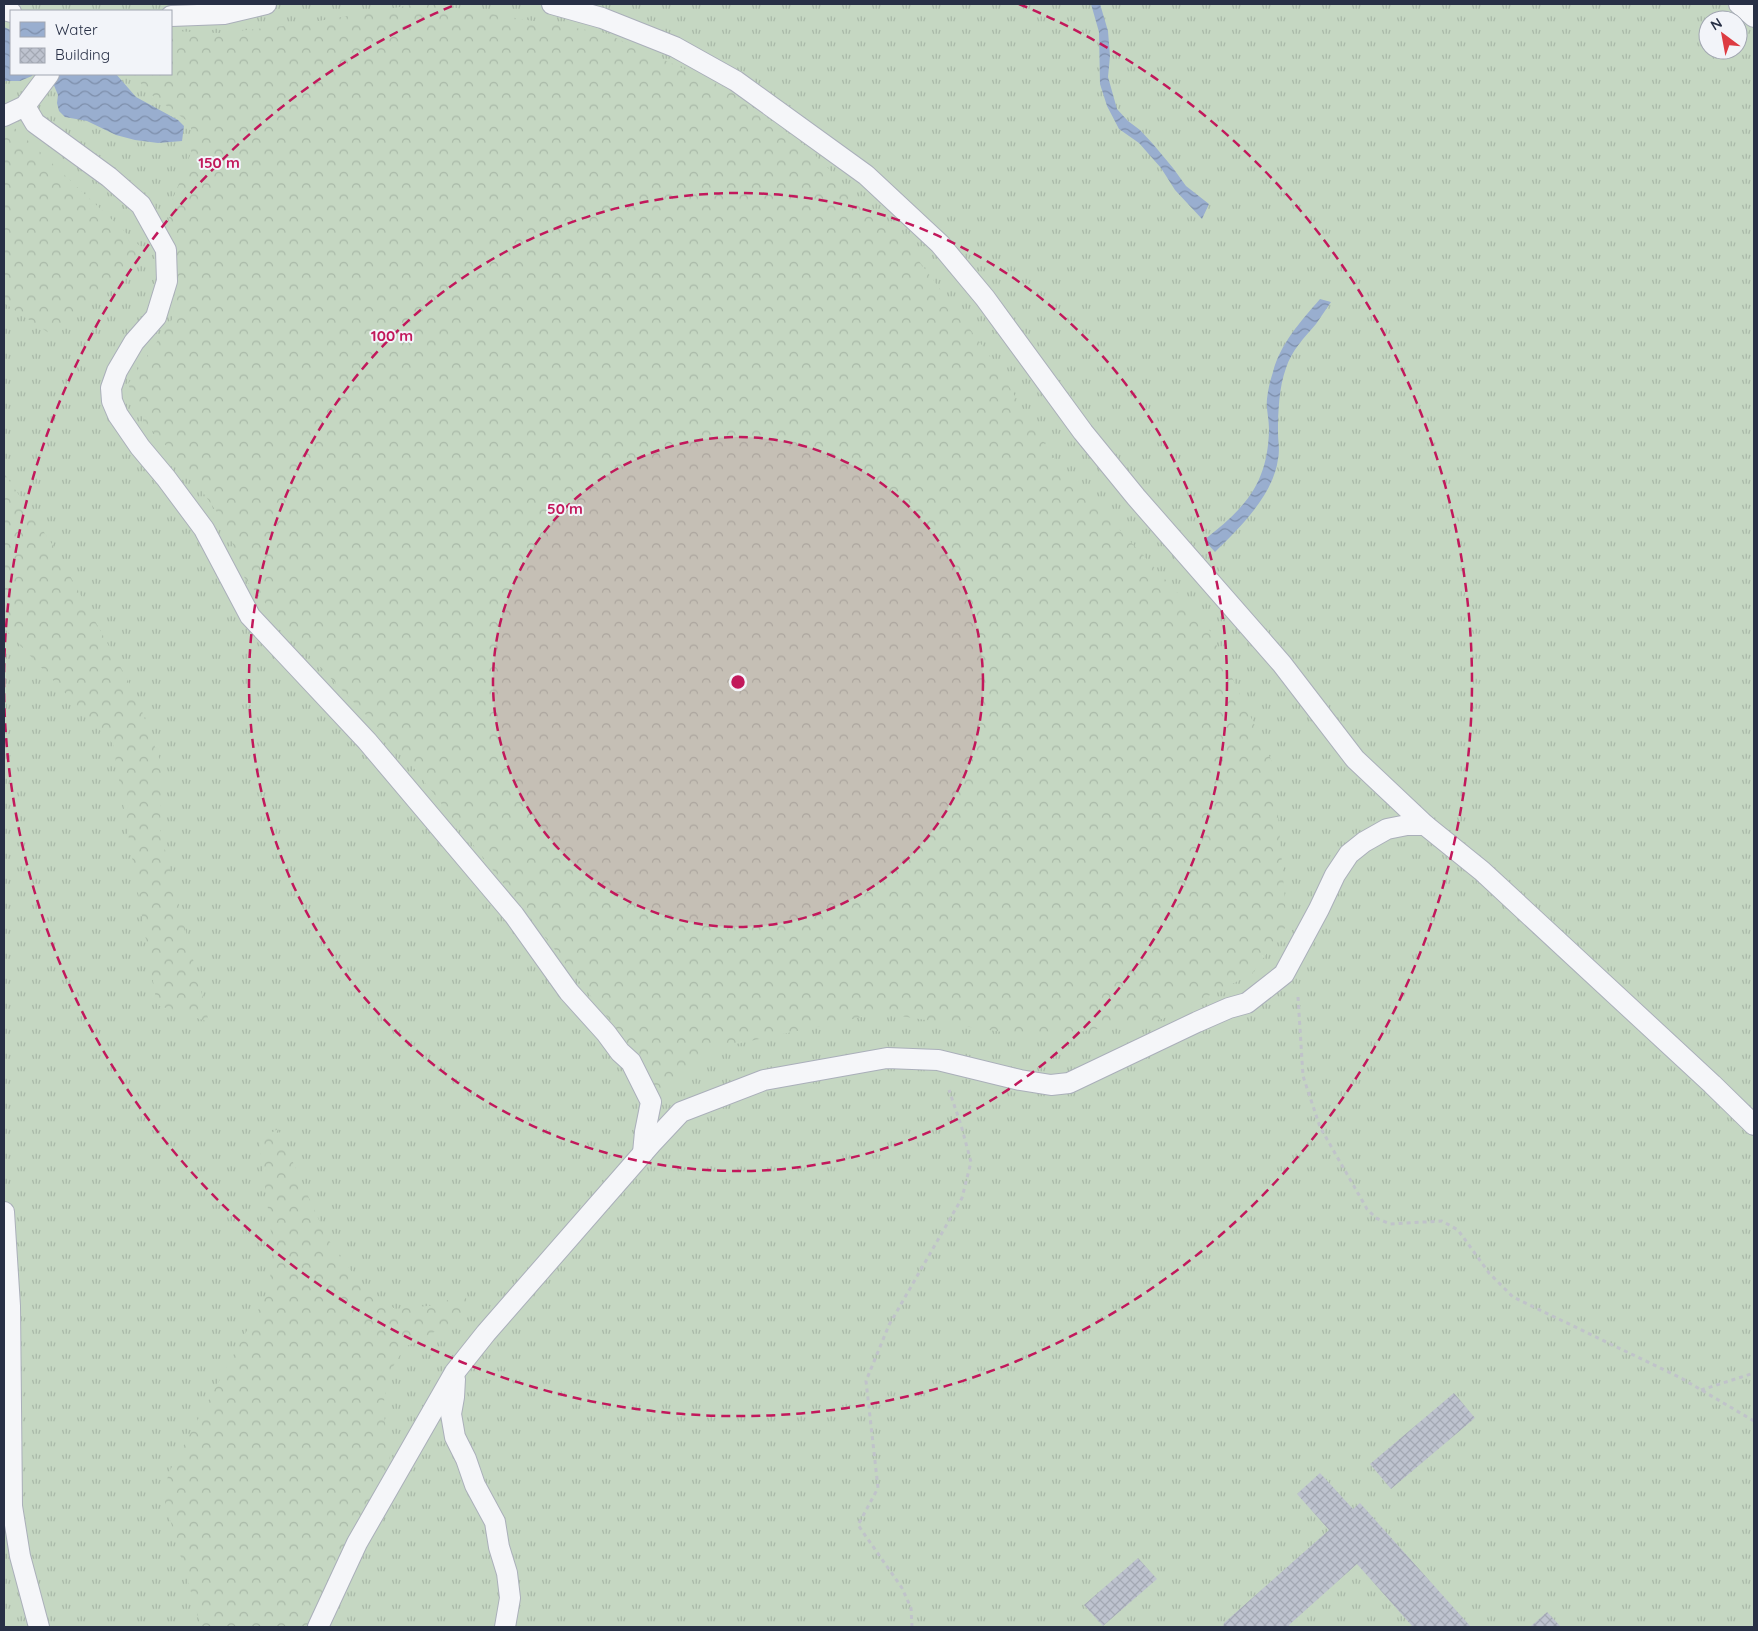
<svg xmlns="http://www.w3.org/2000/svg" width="1758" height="1631" viewBox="0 0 1758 1631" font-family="Quicksand,sans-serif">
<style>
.grass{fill:url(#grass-tufts);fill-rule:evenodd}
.forest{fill:url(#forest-crowns)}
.water{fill:url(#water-waves)}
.building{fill:url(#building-cross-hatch)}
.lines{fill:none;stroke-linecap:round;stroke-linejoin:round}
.service-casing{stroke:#aaafba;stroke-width:22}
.path{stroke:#c0c3ca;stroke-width:3;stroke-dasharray:4 4;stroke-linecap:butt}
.service{stroke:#f5f6f9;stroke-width:20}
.ring{fill:none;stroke:#c2185b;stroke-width:2.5;stroke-dasharray:9 6}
.centre{fill:#c2185b;stroke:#f2f4f9;stroke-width:2.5}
.ring-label{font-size:15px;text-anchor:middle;font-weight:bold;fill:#c2185b;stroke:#f2f4f9;stroke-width:4;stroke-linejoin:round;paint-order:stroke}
</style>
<defs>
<pattern id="grass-tufts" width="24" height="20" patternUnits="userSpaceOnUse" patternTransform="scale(1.25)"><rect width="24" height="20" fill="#c5d7c2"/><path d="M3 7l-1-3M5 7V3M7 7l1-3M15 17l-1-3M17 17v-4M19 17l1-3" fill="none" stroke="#a9b9a8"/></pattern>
<pattern id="forest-crowns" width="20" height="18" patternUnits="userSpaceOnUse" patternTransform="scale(1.25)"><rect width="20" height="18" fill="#c5d7c2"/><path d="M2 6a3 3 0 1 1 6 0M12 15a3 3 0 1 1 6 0" fill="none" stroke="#a9b9a8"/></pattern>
<pattern id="water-waves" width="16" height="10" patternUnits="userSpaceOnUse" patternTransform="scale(1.25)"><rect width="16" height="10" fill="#99aecf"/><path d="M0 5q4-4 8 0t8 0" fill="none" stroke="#7d8eaa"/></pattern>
<pattern id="building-cross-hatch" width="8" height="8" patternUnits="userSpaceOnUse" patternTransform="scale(1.25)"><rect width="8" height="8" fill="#bec3cf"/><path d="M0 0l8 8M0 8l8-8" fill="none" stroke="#a3a8b3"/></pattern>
</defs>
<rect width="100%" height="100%" fill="#e2e5ec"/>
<path class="grass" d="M4,4H1746L1754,10V1627H4ZM11,11H171V74H11ZM1708,20H1738V50H1708Z"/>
<g class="forest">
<polygon points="417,4 433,4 605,33 728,89 807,147 916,257 990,356 1053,457 1207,625 1274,766 1287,925 1252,974 1162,1019 1040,1038 881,1013 717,1048 659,1093 632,1049 399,749 313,660 245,579 226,525 182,463 145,423 128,384 173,318 176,267 168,211 191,153 191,124 149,93 133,74 171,74 171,31 219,33 301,24"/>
<polygon points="4,118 143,249 55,337 4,303"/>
<polygon points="4,473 54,547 136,695 162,766 160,830 209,1022 157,1005 113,744 5,629 4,625"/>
<polygon points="278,1129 327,1238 360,1283 395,1309 438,1305 464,1292 471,1313 405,1347 389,1373 383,1407 391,1467 311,1627 201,1627 165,1502 168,1474 267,1294 274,1255 259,1140"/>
</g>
<g class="water">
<polygon points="1091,4 1100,4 1108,31 1110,56 1108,77 1117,109 1128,121 1140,130 1153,144 1173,168 1186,186 1209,204 1202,219 1175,190 1161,168 1139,143 1119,129 1107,106 1100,84 1099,32"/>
<polygon points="4,27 11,30 11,74 33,74 32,76 20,81 4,81"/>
<polygon points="60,74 116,74 136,97 178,120 184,126 182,141 158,143 135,140 116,135 87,121 65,117 59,111 57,103 58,95 53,83 56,75"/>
<path d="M1320,299L1331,302C1326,309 1321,317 1316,324C1304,338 1292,350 1286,368C1279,387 1278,412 1278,432C1278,441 1280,450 1278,459C1273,496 1240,527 1215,552L1204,540C1245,508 1268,484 1269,429C1269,419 1266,409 1267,399C1268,390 1270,381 1273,372C1280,344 1301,321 1320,299Z"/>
</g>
<g class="building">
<polygon points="1454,1393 1475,1418 1391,1489 1370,1464"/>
<polygon points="1320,1473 1353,1509 1360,1503 1471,1627 1413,1627 1357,1564 1289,1625 1290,1627 1223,1627 1224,1623 1329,1530 1297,1494"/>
<polygon points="1138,1558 1157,1579 1103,1626 1084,1605"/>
<polygon points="1547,1612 1561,1627 1530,1627"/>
</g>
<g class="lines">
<g class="service-casing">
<g id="service">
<polyline points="552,4 602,18 675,47 736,81 866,175 940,244 985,298 1083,432 1136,497 1282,664 1355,759 1425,825 1482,871 1712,1084 1754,1125"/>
<polyline points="1739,4 1754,17"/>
<polyline points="4,10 11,12"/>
<polyline points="171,16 224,14 266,4"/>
<polyline points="25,106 35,123 109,177 141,205 166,250 167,281 156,317 134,342 117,371 111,388 112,401 118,415 140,447 166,478 204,529 250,616 367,741 514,915 569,992 606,1033 620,1052 631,1062 651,1102 645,1132 643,1153"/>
<polyline points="4,116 25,106 49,74"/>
<polyline points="4,1212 10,1306 12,1506 20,1556 39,1627"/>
<polyline points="455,1379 454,1397 451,1414 455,1437 466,1459 475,1485 495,1522 499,1547 507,1573 510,1598 505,1627"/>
<polyline points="318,1627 357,1543 455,1372 486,1333 651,1144 681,1112 764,1080 887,1058 938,1060 1020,1080 1051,1085 1069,1083 1197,1022 1229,1008 1247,1003 1284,974 1319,909 1335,875 1349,854 1364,842 1387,829 1407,825 1425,825"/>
</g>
</g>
<g class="path">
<polyline points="1298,997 1303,1076 1320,1127 1367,1209 1376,1218 1390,1224 1442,1221 1458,1230 1489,1273 1513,1297 1681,1378 1754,1421"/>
<polyline points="1701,1390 1754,1373"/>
<polyline points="912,1627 911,1608 902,1588 858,1525 878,1488 866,1381 889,1325 962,1198 971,1162 961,1125 949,1090"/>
</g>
<use href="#service" class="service"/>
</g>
<circle cx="738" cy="682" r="245" fill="#c2185b" fill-opacity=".12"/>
<g class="ring">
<circle cx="738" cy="682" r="245"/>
<circle cx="738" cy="682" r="489"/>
<path d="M1019 4A734 734 0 1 1 457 4"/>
</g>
<circle cx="738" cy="682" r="8" class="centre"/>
<g class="ring-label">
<text x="219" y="168">150 m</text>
<text x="392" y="341">100 m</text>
<text x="565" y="514">50 m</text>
</g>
<rect width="1758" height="1631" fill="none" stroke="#283046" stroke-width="10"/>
<rect x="10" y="10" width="162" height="65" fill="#f2f4f9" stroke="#a1a6b1"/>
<rect x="20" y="22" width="25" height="15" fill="url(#water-waves)" stroke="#a1a6b1"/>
<text x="55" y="35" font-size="15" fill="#283046">Water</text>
<rect x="20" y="48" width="25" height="15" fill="url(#building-cross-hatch)" stroke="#a1a6b1"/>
<text x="55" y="60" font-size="15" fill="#283046">Building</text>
<g transform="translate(1723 35) rotate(328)"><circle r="24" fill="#f2f4f9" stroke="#a1a6b1"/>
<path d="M0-4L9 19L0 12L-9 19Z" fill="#dd3b42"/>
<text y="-8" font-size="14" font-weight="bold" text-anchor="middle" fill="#283046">N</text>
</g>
</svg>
